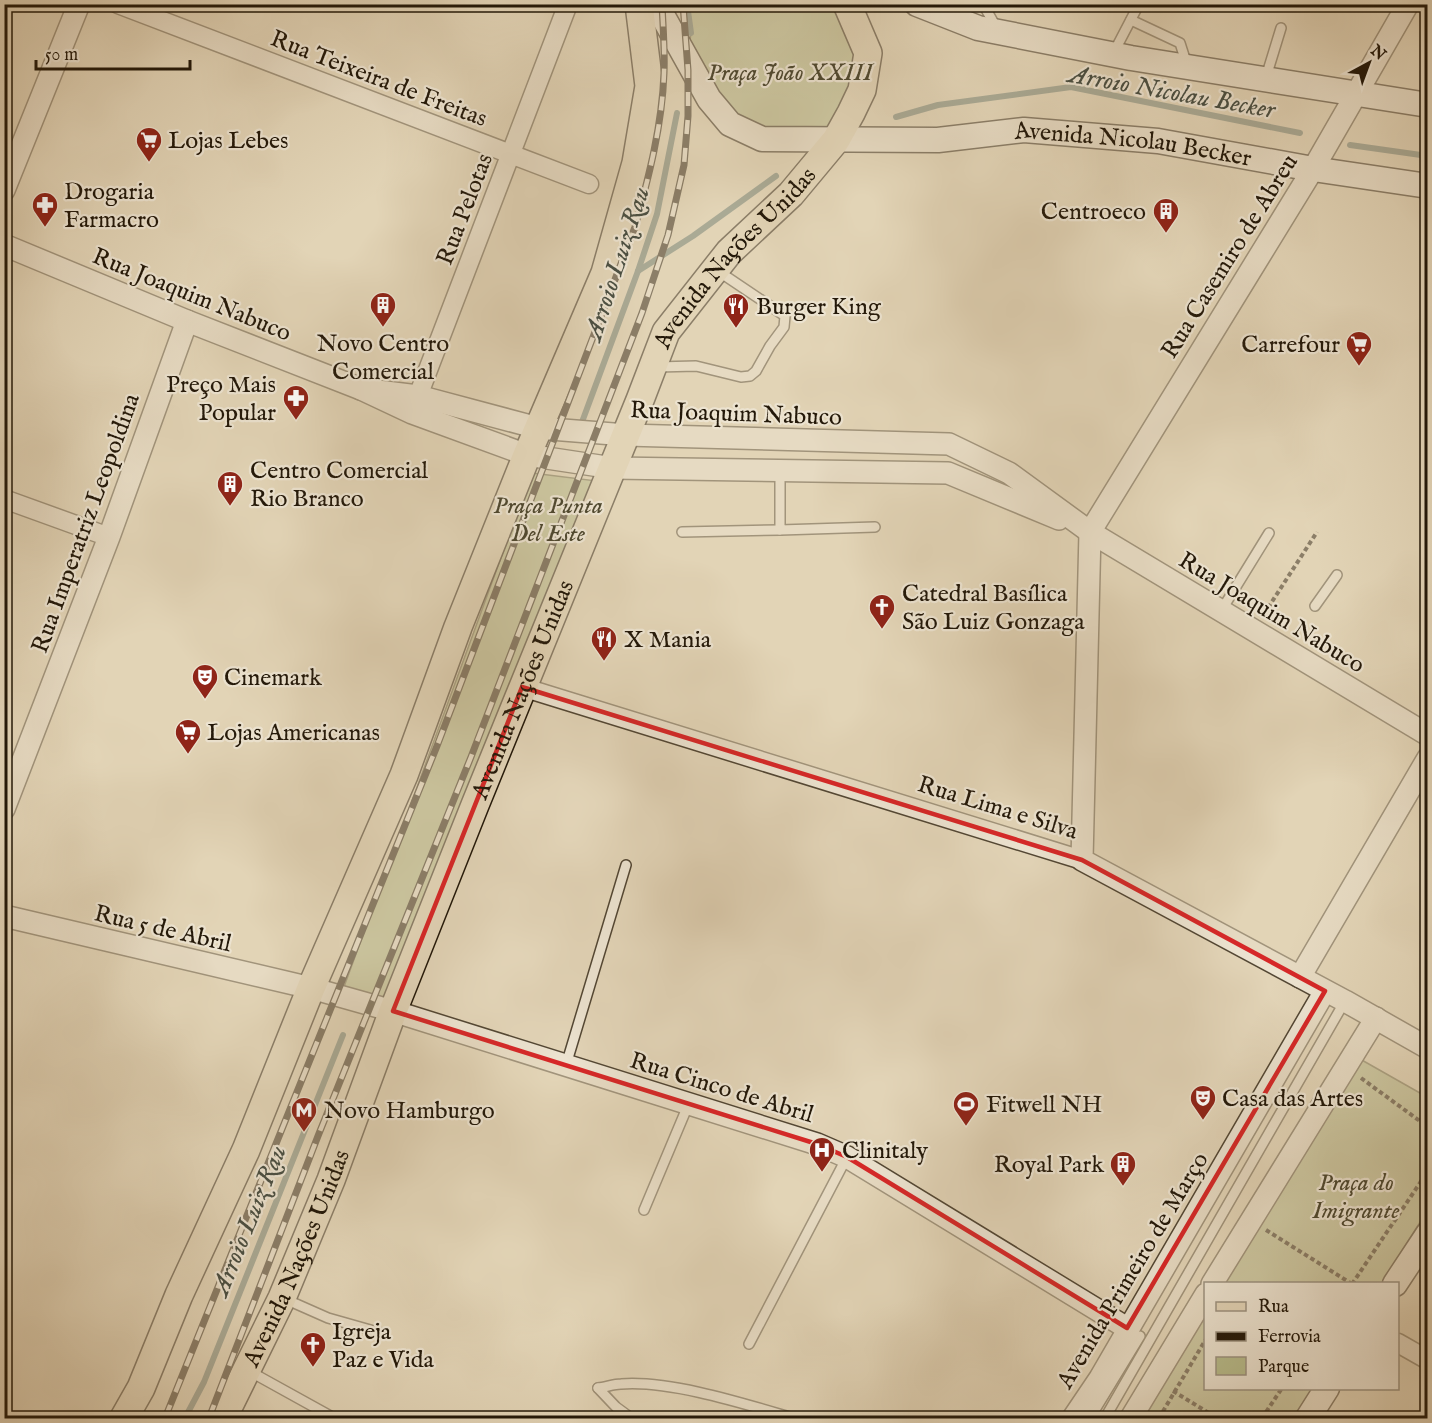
<svg xmlns="http://www.w3.org/2000/svg" width="1432" height="1423" viewBox="0 0 1432 1423" font-family="'IM FELL English',serif">
<style>
.green{fill:#b7bc8c;stroke:#6d6a4a;stroke-width:1.5}
.lines{fill:none;stroke-linecap:round;stroke-linejoin:round}
.stream{stroke:#67786d;stroke-width:6}
.service-casing{stroke:#534734;stroke-width:12}
.minor-casing{stroke:#534734;stroke-width:21}
.tertiary-casing{stroke:#534734;stroke-width:24}
.secondary-casing{stroke:#231809;stroke-width:27}
.primary-casing{stroke:#231809;stroke-width:30}
.path{stroke:#231809;stroke-width:4;stroke-dasharray:4.5 3;stroke-linecap:butt}
.service{stroke:#ece3d0;stroke-width:9}
.minor{stroke:#ece3d0;stroke-width:18}
.tertiary{stroke:#ece3d0;stroke-width:21}
.secondary{stroke:#ece3d0;stroke-width:24}
.primary{stroke:#e2d4b7;stroke-width:27}
.rail-casing{stroke:#231809;stroke-width:7}
.rail{stroke:#ece3d0;stroke-width:4.5;stroke-dasharray:14;stroke-linecap:butt}
.marked{fill:none;stroke:#d62828;stroke-width:4.5;stroke-linejoin:round}
.labels{text-anchor:middle;stroke-width:4.5;stroke-linejoin:round;paint-order:stroke}
.park-label{font-size:24px;font-style:italic;fill:#4f4930;stroke:#ece3d0}
.street-label{font-size:24px;fill:#231809;stroke:#ece3d0}
.poi-label{font-size:24px;fill:#231809;stroke:#ece3d0;text-anchor:start}
.water-label{font-size:26px;font-style:italic;fill:#4b5043;stroke:#ece3d0}
</style>
<rect width="100%" height="100%" fill="#e2d4b7"/>
<filter id="stains"><feTurbulence type="fractalNoise" baseFrequency=".00333" numOctaves="4"/><feColorMatrix values="0 0 0 0 .2 0 0 0 0 .09 0 0 0 0 .02 0 0 0 .5 -.17"/></filter>
<radialGradient id="worn" r=".72"><stop offset=".6" stop-color="#630" stop-opacity="0"/><stop offset="1" stop-color="#630" stop-opacity=".3"/></radialGradient>
<g class="green">
<polygon points="687,4 847,5 868,53 836,140 730,124 687,61 691,33"/>
<polygon points="532,473 597,481 381,1006 341,995"/>
<polygon points="1360,1059 1427,1097 1427,1211 1382,1283 1222,1284"/>
<polygon points="1205,1311 1206,1388 1315,1389 1296,1418 1139,1418"/>
</g>
<g class="lines">
<g class="stream">
<polyline points="687,4 691,33"/>
<polyline points="896,117 938,105 1071,87 1300,133"/>
<polyline points="1350,145 1428,156"/>
<polyline points="638,271 693,236 776,176"/>
<polyline points="582,422 638,271 657,214 677,113"/>
<polyline points="185,1418 204,1382 343,1035"/>
</g>
<g class="service-casing">
<g id="service">
<polyline points="983,4 996,27"/>
<polyline points="1131,20 1180,43 1187,65"/>
<polyline points="1114,52 1139,4"/>
<polyline points="1266,77 1281,28"/>
<polyline points="657,367 696,366 741,377 750,376 756,371 770,346 784,327 785,316 718,271"/>
<polyline points="780,471 780,530 875,527"/>
<polyline points="682,532 780,530"/>
<polyline points="1315,606 1337,575"/>
<polyline points="1221,611 1269,533"/>
<polyline points="566,1065 626,865"/>
<polyline points="644,1210 689,1103"/>
<polyline points="285,1299 328,1318 381,1333"/>
<polyline points="749,1344 847,1157"/>
<polyline points="249,1371 334,1418"/>
<path d="M598,1388C606,1387 614,1384 621,1384C670,1380 745,1404 793,1418"/>
<polyline points="598,1388 616,1407 631,1418"/>
<polyline points="1090,1418 1140,1336"/>
<polyline points="1105,1418 1345,1001"/>
</g>
</g>
<g class="minor-casing">
<g id="minor">
<polyline points="118,4 589,184"/>
<polyline points="418,396 568,4"/>
<polyline points="4,499 109,537"/>
<polyline points="522,687 1082,860"/>
<polyline points="1398,1343 1428,1360"/>
</g>
</g>
<g class="tertiary-casing">
<g id="tertiary">
<polyline points="4,190 79,4"/>
<polyline points="4,245 187,321 361,389 412,413 527,455 613,468 948,473 1059,519"/>
<polyline points="361,389 418,396 538,428 626,435 949,444 1009,473 1090,532 1428,735"/>
<polyline points="1090,532 1082,860 1345,1001 1428,1048"/>
<polyline points="1090,532 1313,169 1408,4"/>
<polyline points="4,809 109,537 187,321"/>
<polyline points="4,916 311,988 393,1011 817,1144 847,1157 1127,1328"/>
<polyline points="1300,977 1428,758"/>
<polyline points="1212,1284 1376,1018"/>
<polyline points="1073,1418 1100,1378 1325,991"/>
<polyline points="1131,1418 1206,1294"/>
</g>
</g>
<g class="secondary-casing">
<g id="secondary">
<path id="s1" d="M656,4L709,99L730,124L762,139L938,140L1024,130L1158,141L1313,169L1428,186"/>
<polyline points="917,4 978,28 1131,58 1428,105"/>
<polyline points="1395,1284 1428,1234"/>
<polyline points="1308,1418 1327,1388"/>
</g>
</g>
<g class="primary-casing">
<g id="primary">
<polyline points="124,1418 141,1388 179,1295 246,1150 311,988 404,775 458,627 527,455 605,273 636,163 649,86 639,4"/>
<path id="s2" d="M223,1418L282,1298L331,1180L393,1011L475,805L640,400L666,332L729,252L791,194L836,140L851,113L862,90L868,53L847,4"/>
</g>
</g>
<g class="path">
<polyline points="1264,614 1317,532"/>
<polyline points="1361,1078 1428,1127"/>
<polyline points="1266,1230 1352,1284"/>
<polyline points="1352,1284 1428,1171"/>
<polyline points="1173,1391 1217,1418"/>
<polyline points="1159,1418 1206,1339"/>
<polyline points="1262,1418 1282,1388"/>
</g>
<use href="#service" class="service"/>
<use href="#minor" class="minor"/>
<use href="#tertiary" class="tertiary"/>
<use href="#secondary" class="secondary"/>
<use href="#primary" class="primary"/>
<g class="rail-casing">
<g id="rail">
<path d="M165,1418L437,746L635,227C649,176 662,126 664,73C665,51 663,27 662,4"/>
<polyline points="209,1418 318,1136 471,757 642,313 668,235 684,165 688,116 688,70 683,4"/>
</g>
</g>
<use href="#rail" class="rail"/>
</g>
<path d="M0 0H1432V1423H0ZM522,687L1082,860L1325,991L1127,1328L847,1157L817,1144L393,1011Z" fill="#e2d4b7" fill-opacity=".55" fill-rule="evenodd"/>
<path class="marked" d="M522,687L1082,860L1325,991L1127,1328L847,1157L817,1144L393,1011Z"/>
<defs>
<g id="supermarket-pin" transform="scale(1.35)"><path d="M0 17L-7.5 6A9.5 9.5 0 1 1 7.5 6Z" fill="#8f2418" stroke="#ece3d0"/><path d="M-6-5.5h2.5l.6 2H6L4.5 2H-2.5L-4.4-4H-6ZM-1.5 3.2a1.3 1.3 0 1 0 .1 0ZM3 3.2a1.3 1.3 0 1 0 .1 0Z" fill="#fff"/></g>
<g id="pharmacy-pin" transform="scale(1.35)"><path d="M0 17L-7.5 6A9.5 9.5 0 1 1 7.5 6Z" fill="#8f2418" stroke="#ece3d0"/><path d="M-2-6h4v4h4v4h-4v4h-4v-4h-4v-4h4Z" fill="#fff"/></g>
<g id="building-pin" transform="scale(1.35)"><path d="M0 17L-7.5 6A9.5 9.5 0 1 1 7.5 6Z" fill="#8f2418" stroke="#ece3d0"/><path d="M-4-6H4V6H1V3H-1V6H-4ZM-2.5-4.3h1.7v1.8h-1.7ZM.8-4.3h1.7v1.8H.8ZM-2.5-1h1.7V.8h-1.7ZM.8-1h1.7V.8H.8Z" fill="#fff"/></g>
<g id="restaurant-pin" transform="scale(1.35)"><path d="M0 17L-7.5 6A9.5 9.5 0 1 1 7.5 6Z" fill="#8f2418" stroke="#ece3d0"/><path d="M-5-6h1v4h1v-4h1v4h1v-4h1v5L-1.5 .5V6h-2V.5L-5-1ZM5-6V6H3V1.5H1.5Q1.5-4 5-6Z" fill="#fff"/></g>
<g id="church-pin" transform="scale(1.35)"><path d="M0 17L-7.5 6A9.5 9.5 0 1 1 7.5 6Z" fill="#8f2418" stroke="#ece3d0"/><path d="M-1.2-6h2.4v3.5h3.3v2.4h-3.3V6h-2.4V-.1h-3.3v-2.4h3.3Z" fill="#fff"/></g>
<g id="theatre-pin" transform="scale(1.35)"><path d="M0 17L-7.5 6A9.5 9.5 0 1 1 7.5 6Z" fill="#8f2418" stroke="#ece3d0"/><path d="M-5-5.5Q0-4 5-5.5V0Q5 5 0 6Q-5 5-5 0ZM-3.3-2.5H-1v1.5H-3.3ZM1-2.5H3.3v1.5H1ZM-2.8 1Q0 5.5 2.8 1Z" fill="#fff"/></g>
<g id="stadium-pin" transform="scale(1.35)"><path d="M0 17L-7.5 6A9.5 9.5 0 1 1 7.5 6Z" fill="#8f2418" stroke="#ece3d0"/><path d="M0-5a6.5 5 0 1 0 0 10a6.5 5 0 1 0 0-10ZM-3.5-1.8h7v3.6h-7Z" fill="#fff"/></g>
<g id="metro-pin" transform="scale(1.35)"><path d="M0 17L-7.5 6A9.5 9.5 0 1 1 7.5 6Z" fill="#8f2418" stroke="#ece3d0"/><path d="M-5.5 5V-5H-3L0 0L3-5H5.5V5H3V-.5L0 4L-3-.5V5Z" fill="#fff"/></g>
<g id="hospital-pin" transform="scale(1.35)"><path d="M0 17L-7.5 6A9.5 9.5 0 1 1 7.5 6Z" fill="#8f2418" stroke="#ece3d0"/><path d="M-5-5h3v3.5h4V-5h3V5h-3V1.5h-4V5h-3Z" fill="#fff"/></g>
</defs>
<g fill-rule="evenodd">
<use href="#supermarket-pin" x="149" y="140"/>
<use href="#pharmacy-pin" x="45" y="205"/>
<use href="#building-pin" x="1166" y="211"/>
<use href="#building-pin" x="383" y="305"/>
<use href="#restaurant-pin" x="736" y="306"/>
<use href="#supermarket-pin" x="1359" y="344"/>
<use href="#pharmacy-pin" x="296" y="398"/>
<use href="#building-pin" x="230" y="484"/>
<use href="#church-pin" x="882" y="607"/>
<use href="#restaurant-pin" x="604" y="639"/>
<use href="#theatre-pin" x="205" y="677"/>
<use href="#supermarket-pin" x="188" y="732"/>
<use href="#theatre-pin" x="1203" y="1098"/>
<use href="#stadium-pin" x="966" y="1104"/>
<use href="#metro-pin" x="304" y="1110"/>
<use href="#hospital-pin" x="822" y="1150"/>
<use href="#building-pin" x="1123" y="1164"/>
<use href="#church-pin" x="313" y="1345"/>
</g>
<g class="labels">
<g class="park-label">
<text x="790" y="80">Praça João XXIII</text>
<text x="548" y="513">Praça Punta<tspan x="548" dy="28">Del Este</tspan></text>
<text x="1356" y="1190">Praça do<tspan x="1356" dy="28">Imigrante</tspan></text>
</g>
<g class="street-label">
<text transform="translate(379 78) rotate(21)" y="8">Rua Teixeira de Freitas</text>
<text dy="8" stroke="none"><textPath href="#s1" startOffset="549">Avenida Nicolau Becker</textPath></text>
<text transform="translate(464 209) rotate(-69)" y="8">Rua Pelotas</text>
<text transform="translate(1229 256) rotate(-58)" y="8">Rua Casemiro de Abreu</text>
<text dy="8" stroke="none"><textPath href="#s2" startOffset="1274">Avenida Nações Unidas</textPath></text>
<text transform="translate(192 294) rotate(22)" y="8">Rua Joaquim Nabuco</text>
<text transform="translate(736 413) rotate(2)" y="8">Rua Joaquim Nabuco</text>
<text transform="translate(85 523) rotate(-70)" y="8">Rua Imperatriz Leopoldina</text>
<text transform="translate(1272 612) rotate(31)" y="8">Rua Joaquim Nabuco</text>
<text dy="8" stroke="none"><textPath href="#s2" startOffset="788">Avenida Nações Unidas</textPath></text>
<text transform="translate(998 807) rotate(17)" y="8">Rua Lima e Silva</text>
<text transform="translate(163 928) rotate(13)" y="8">Rua 5 de Abril</text>
<text transform="translate(722 1087) rotate(17)" y="8">Rua Cinco de Abril</text>
<text dy="8" stroke="none"><textPath href="#s2" startOffset="176">Avenida Nações Unidas</textPath></text>
<text transform="translate(1132 1270) rotate(-59)" y="8">Avenida Primeiro de Março</text>
</g>
<g class="poi-label">
<text x="168" y="148">Lojas Lebes</text>
<text x="64" y="199">Drogaria<tspan x="64" dy="28">Farmacro</tspan></text>
<text x="1146" y="219" text-anchor="end">Centroeco</text>
<text x="756" y="314">Burger King</text>
<text x="383" y="351" text-anchor="middle">Novo Centro<tspan x="383" dy="28">Comercial</tspan></text>
<text x="1340" y="352" text-anchor="end">Carrefour</text>
<text x="276" y="392" text-anchor="end">Preço Mais<tspan x="276" dy="28">Popular</tspan></text>
<text x="250" y="478">Centro Comercial<tspan x="250" dy="28">Rio Branco</tspan></text>
<text x="902" y="601">Catedral Basílica<tspan x="902" dy="28">São Luiz Gonzaga</tspan></text>
<text x="624" y="647">X Mania</text>
<text x="224" y="685">Cinemark</text>
<text x="207" y="740">Lojas Americanas</text>
<text x="1222" y="1106">Casa das Artes</text>
<text x="986" y="1112">Fitwell NH</text>
<text x="324" y="1118">Novo Hamburgo</text>
<text x="842" y="1158">Clinitaly</text>
<text x="1104" y="1172" text-anchor="end">Royal Park</text>
<text x="332" y="1339">Igreja<tspan x="332" dy="28">Paz e Vida</tspan></text>
</g>
<g class="water-label">
<text transform="translate(1172 91) rotate(10)" y="9">Arroio Nicolau Becker</text>
<text transform="translate(616 263) rotate(-72)" y="9">Arroio Luiz Rau</text>
<text transform="translate(248 1220) rotate(-68)" y="9">Arroio Luiz Rau</text>
</g>
</g>
<rect width="1432" height="1423" fill="none" stroke="#e2d4b7" stroke-width="24"/>
<rect x="6" y="6" width="1420" height="1411" fill="none" stroke="#231809" stroke-width="3"/>
<rect x="12" y="12" width="1408" height="1399" fill="none" stroke="#231809" stroke-width="1.5"/>
<rect x="1204" y="1282" width="195" height="108" fill="#ece3d0" stroke="#9c9280" stroke-width="1.5"/>
<rect x="1216" y="1302" width="30" height="9" fill="#e2d4b7" stroke="#9c9280" stroke-width="1.5"/>
<text x="1258" y="1312" font-size="18" fill="#231809">Rua</text>
<rect x="1216" y="1332" width="30" height="9" fill="#231809" stroke="#9c9280" stroke-width="1.5"/>
<text x="1258" y="1342" font-size="18" fill="#231809">Ferrovia</text>
<rect x="1216" y="1357" width="30" height="18" fill="#b7bc8c" stroke="#9c9280" stroke-width="1.5"/>
<text x="1258" y="1372" font-size="18" fill="#231809">Parque</text>
<g transform="translate(1369 63) rotate(41)" stroke="#ece3d0" stroke-width="4.5" paint-order="stroke">
<path d="M0-4.5L10 22L0 15L-10 22Z" fill="#231809"/>
<text y="-9" font-size="16" font-weight="bold" text-anchor="middle" fill="#231809">N</text>
</g>
<path d="M36 60v9h154v-9" fill="none" stroke="#231809" stroke-width="3"/>
<text x="45" y="60" font-size="18" fill="#231809" stroke="#ece3d0" stroke-width="4.5" paint-order="stroke">50 m</text>
<rect width="100%" height="100%" filter="url(#stains)"/>
<rect width="100%" height="100%" fill="url(#worn)"/>
</svg>
